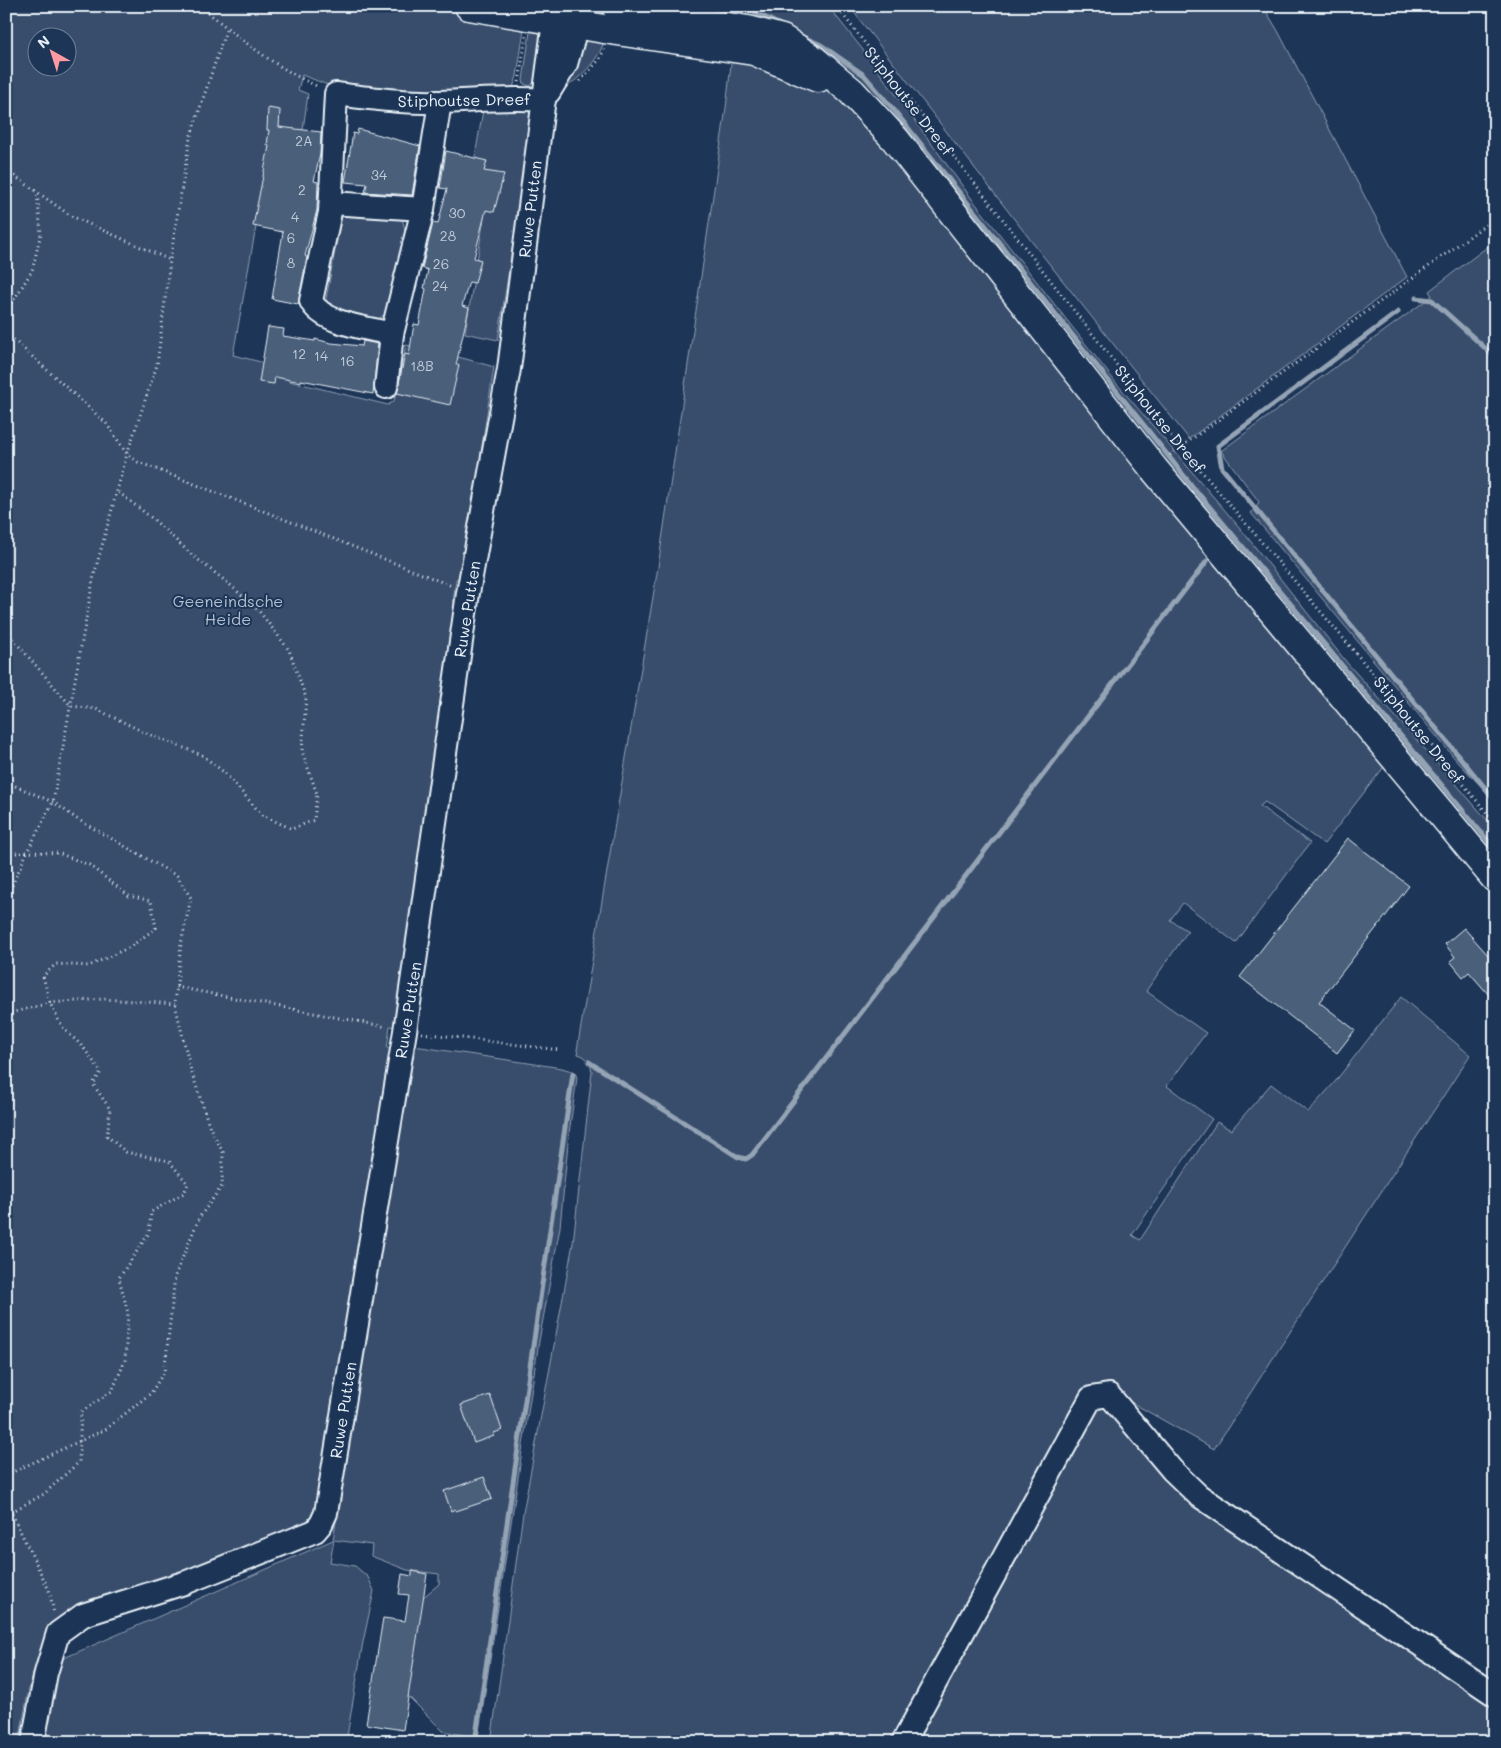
<svg xmlns="http://www.w3.org/2000/svg" width="1501" height="1748" viewBox="0 0 1501 1748" font-family="Mali,sans-serif">
<style>
.green{fill:#374d6c;stroke:#909fb2;fill-rule:evenodd}
.lines{fill:none;stroke-linecap:round;stroke-linejoin:round}
.stream{stroke:#95a4b5;stroke-width:5}
.building{fill:#495e7a;stroke:#e8f1f8}
.minor-casing{stroke:#e8f1f8;stroke-width:26}
.major-casing{stroke:#e8f1f8;stroke-width:31}
.path{stroke:#e8f1f8;stroke-width:3;stroke-dasharray:1 4;stroke-linecap:butt}
.minor{stroke:#1d3557;stroke-width:22}
.major{stroke:#1d3557;stroke-width:28}
.labels{text-anchor:middle;stroke-width:4;stroke-linejoin:round;paint-order:stroke}
.number-label{font-size:14px;fill:#c0ccd8}
.street-label{font-size:16px;fill:#e8f1f8;stroke:#1d3557}
.park-label{font-size:16px;fill:#b3c0ce;stroke:#1d3557}
</style>
<rect width="100%" height="100%" fill="#1d3557"/>
<filter id="ink" filterUnits="userSpaceOnUse"><feTurbulence type="fractalNoise" baseFrequency=".02" numOctaves="2"/><feDisplacementMap in="SourceGraphic" scale="10" xChannelSelector="R" yChannelSelector="G"/><feConvolveMatrix kernelMatrix="1 2 1 2 8 2 1 2 1" color-interpolation-filters="sRGB"/></filter>
<g filter="url(#ink)">
<g class="green">
<path d="M6,6H429L525,22L517,76L511,93L346,92L302,75L298,90L308,94L300,151L269,154L233,355L288,369L289,381L388,405L394,401L406,345L466,359L494,367L462,578L456,579L453,602L458,604L395,1027L390,1026L387,1048L392,1049L318,1519L47,1637C30,1670 26,1706 19,1742H6ZM38,38H68V68H38Z"/>
<polygon points="630,6 828,6 863,50 972,199 1117,384 1240,528 1348,664 1443,769 1495,829 1495,867 1229,550 872,99"/>
<polygon points="849,6 1263,6 1278,31 1407,277 1189,439 1039,251"/>
<polygon points="531,25 544,38 539,78 530,86 524,84 523,80"/>
<path d="M606,35C600,60 583,75 563,90L581,42L589,37Z"/>
<path d="M732,55L782,68L833,92L873,128L1387,763L1324,844L1265,802L1260,806L1310,843L1236,943L1183,903L1170,920L1188,931L1146,991L1206,1033L1167,1086L1212,1119L1132,1235L1140,1240L1217,1122L1231,1130L1271,1084L1308,1112L1334,1083L1401,997L1470,1055L1214,1449L1106,1388L895,1742H491L523,1513L573,1243L592,1071C589,1062 588,1057 578,1054L577,1050L658,567L726,108Z"/>
<polygon points="533,107 530,135 498,340 465,333 489,188 473,168 483,110"/>
<polygon points="348,209 402,218 405,230 387,313 378,319 331,311 326,299 341,219"/>
<polygon points="1495,241 1495,798 1493,799 1457,761 1251,513 1259,502 1221,451 1432,296 1429,291"/>
<polygon points="414,1046 562,1068 575,1072 577,1078 569,1133 560,1227 539,1341 478,1738 443,1731 405,1693 421,1599 439,1584 439,1574 407,1570 371,1556 372,1545 334,1540 330,1562 355,1566 368,1577 374,1591 363,1642 346,1742 39,1742 57,1664 64,1658 333,1540 379,1254"/>
<polygon points="1104,1405 1169,1482 1495,1705 1495,1742 912,1742 1097,1408"/>
</g>
<g class="lines">
<g class="stream">
<polyline points="756,13 780,25"/>
<polyline points="799,35 821,45 864,75 893,109 1192,486 1495,849"/>
<polyline points="1416,298 1432,300 1495,357"/>
<polyline points="1398,312 1218,446 1222,468 1495,800"/>
<polyline points="589,1062 738,1157 746,1159 752,1155 1207,561"/>
<polyline points="475,1742 573,1073"/>
</g>
</g>
<g class="building">
<polygon points="268,108 280,110 279,127 321,132 320,154 314,181 318,182 317,210 305,256 307,257 298,304 272,299 283,232 253,226 269,146 267,145 269,130 267,130"/>
<polygon points="358,129 420,146 412,195 365,192 367,184 345,182 353,133 357,134"/>
<polygon points="446,151 487,161 484,171 504,174 494,212 486,210 474,258 481,260 475,283 469,282 462,306 469,308 456,365 459,365 450,405 397,393 405,354 409,355 414,324 419,325 426,289 424,288 428,270 422,268 433,223 438,224 447,189 440,188"/>
<polygon points="268,327 284,329 283,336 315,341 315,339 331,343 362,346 363,341 378,344 373,394 301,380 301,382 275,377 274,384 259,382"/>
<polygon points="1348,838 1409,886 1319,1002 1355,1030 1337,1053 1240,977"/>
<polygon points="1464,928 1495,963 1495,1002 1469,972 1463,977 1450,961 1455,957 1445,944"/>
<polygon points="490,1395 502,1430 494,1433 494,1436 474,1443 461,1405"/>
<polygon points="484,1477 492,1499 456,1511 455,1509 451,1511 444,1491"/>
<polygon points="412,1571 427,1574 403,1730 366,1724 383,1618 405,1621 409,1595 399,1594 402,1574 412,1576"/>
</g>
<g class="lines">
<g class="minor-casing">
<g id="minor">
<polyline points="549,92 566,64 577,25 579,6"/>
<polyline points="331,203 423,209"/>
<path d="M392,334C369,328 322,324 311,301L330,212L336,94C370,98 405,103 440,102C475,101 509,97 544,100"/>
<polyline points="386,387 392,334 423,209 440,102"/>
<polyline points="33,1742 46,1673 58,1633 83,1615 187,1582 315,1531 321,1524 326,1513 405,1031 468,593 509,369 556,6"/>
<polyline points="903,1742 1091,1398 1109,1395 1172,1470 1198,1495 1495,1695"/>
</g>
</g>
<g class="major-casing">
<g id="major">
<polyline points="469,6 610,30 754,51 818,78"/>
<polyline points="616,6 682,20 748,30 782,39 814,60 852,92 895,139 1154,469 1495,878"/>
</g>
</g>
<g class="path">
<path d="M200,6C240,38 272,66 319,87"/>
<polyline points="836,6 1180,446 1360,658 1495,823"/>
<polyline points="580,81 600,59 604,49"/>
<polyline points="519,82 526,36"/>
<polyline points="6,170 71,216 170,260"/>
<polyline points="6,312 32,271 41,233 37,192"/>
<polyline points="6,333 106,423 127,454 138,462 271,514 452,586"/>
<polyline points="1170,455 1495,218"/>
<polyline points="6,631 71,706 96,709 148,734 202,755 225,773 262,815 292,829 314,820 317,794 302,751 306,698 289,650 259,611 228,583 192,555 153,519 117,491"/>
<polyline points="6,782 53,802 77,819 177,876 191,898 181,944 175,1004 190,1067 210,1128 223,1152 222,1186 199,1218 175,1276 168,1341 164,1372 151,1393 106,1429 6,1475"/>
<polyline points="6,854 27,852 58,853 89,865 129,896 151,901 156,928 130,947 89,966 56,964 43,976 50,1003 62,1027 83,1047 101,1072 93,1084 110,1109 107,1136 126,1152 169,1161 188,1184 184,1193 151,1212 149,1233 119,1278 128,1313 125,1361 112,1391 81,1412 79,1462 44,1494 11,1512"/>
<polyline points="6,899 27,852 53,802 94,575 127,454 157,365 170,260 190,138 227,27"/>
<polyline points="176,987 387,1027"/>
<polyline points="6,1014 50,1003 104,999 175,1004"/>
<polyline points="422,1033 560,1050"/>
<polyline points="6,1506 11,1512 49,1590 54,1613"/>
</g>
<use href="#minor" class="minor"/>
<use href="#major" class="major"/>
</g>
</g>
<g class="labels">
<g class="number-label">
<text x="304" y="146">2A</text>
<text x="379" y="180">34</text>
<text x="302" y="195">2</text>
<text x="457" y="218">30</text>
<text x="295" y="222">4</text>
<text x="448" y="241">28</text>
<text x="291" y="243">6</text>
<text x="291" y="268">8</text>
<text x="441" y="269">26</text>
<text x="440" y="291">24</text>
<text x="299" y="359">12</text>
<text x="321" y="361">14</text>
<text x="347" y="366">16</text>
<text x="422" y="371">18B</text>
</g>
<g class="street-label">
<text transform="translate(464 100) rotate(-1)" y="6">Stiphoutse Dreef</text>
<text transform="translate(909 101) rotate(52)" y="6">Stiphoutse Dreef</text>
<text transform="translate(530 209) rotate(-83)" y="6">Ruwe Putten</text>
<text transform="translate(1160 419) rotate(51)" y="6">Stiphoutse Dreef</text>
<text transform="translate(467 609) rotate(-81)" y="6">Ruwe Putten</text>
<text transform="translate(1419 730) rotate(51)" y="6">Stiphoutse Dreef</text>
<text transform="translate(408 1010) rotate(-81)" y="6">Ruwe Putten</text>
<text transform="translate(343 1410) rotate(-81)" y="6">Ruwe Putten</text>
</g>
<g class="park-label">
<text x="228" y="607">Geeneindsche<tspan x="228" dy="18">Heide</tspan></text>
</g>
</g>
<rect width="1501" height="1748" fill="none" stroke="#1d3557" stroke-width="25"/>
<rect x="12" y="12" width="1476" height="1723" fill="none" stroke="#e8f1f8" stroke-width="2" filter="url(#ink)"/>
<g transform="translate(52 52) rotate(321)"><circle r="24" fill="#1d3557" stroke="#6e8097"/>
<path d="M0-4L9 19L0 12L-9 19Z" fill="#ff9aa2"/>
<text y="-8" font-size="14" font-weight="bold" text-anchor="middle" fill="#e8f1f8">N</text>
</g>
</svg>
